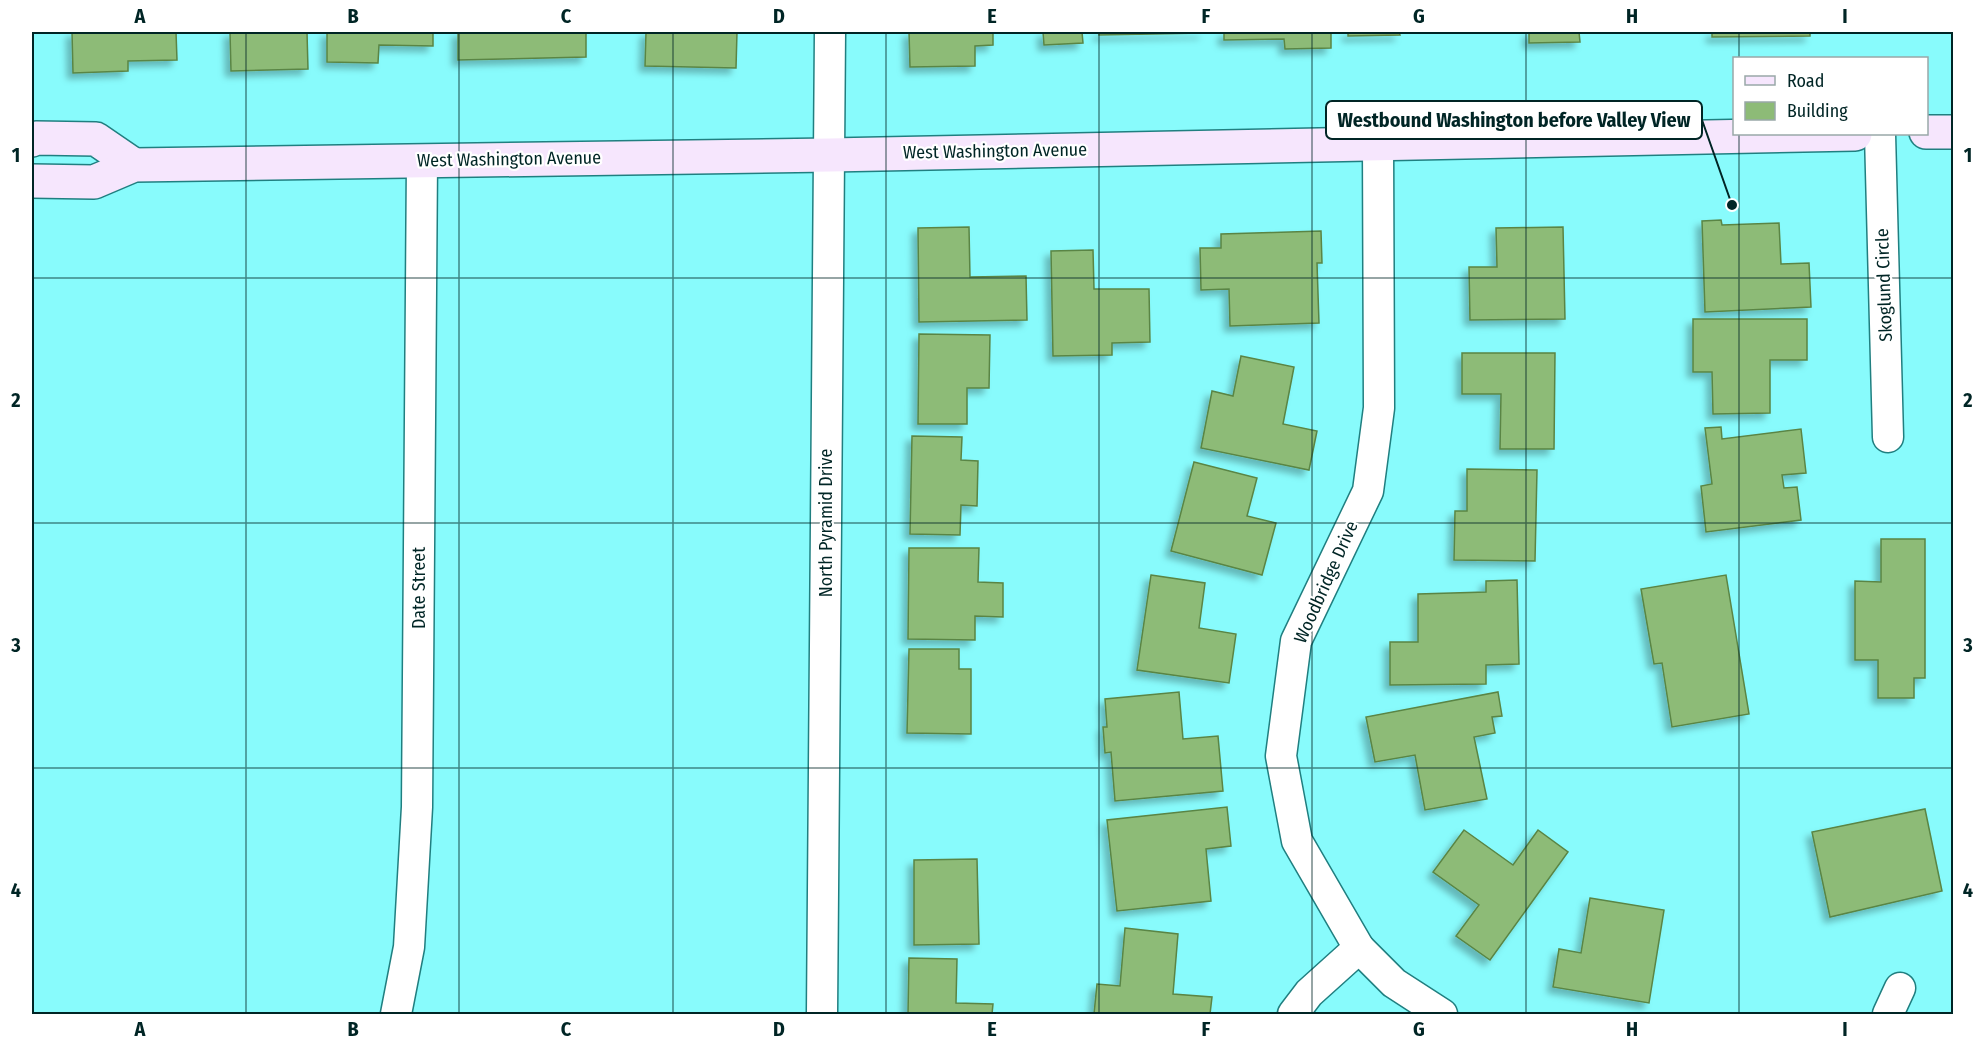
<svg xmlns="http://www.w3.org/2000/svg" width="1985" height="1046" viewBox="0 0 1985 1046" font-family="'Fira Sans Condensed',sans-serif">
<style>
.building{fill:#8dbb77;stroke:#5a8544;stroke-width:1.5;filter:url(#shadow)}
.lines{fill:none;stroke-linecap:round;stroke-linejoin:round}
.minor-casing{stroke:#207f80;stroke-width:33}
.secondary-casing{stroke:#207f80;stroke-width:36}
.minor{stroke:#fff;stroke-width:30}
.secondary{stroke:#f6e6fd;stroke-width:33}
.grid{fill:none;stroke:#002525;stroke-width:1.5;stroke-opacity:0.55}
.labels{text-anchor:middle;stroke-width:4.5;stroke-linejoin:round;paint-order:stroke}
.street-label{font-size:18px;fill:#002525;stroke:#fff}
.leader{fill:none;stroke:#002525;stroke-width:2}
.callout-dot{fill:#002525;stroke:#fff;stroke-width:2}
.callout{fill:#fff;stroke:#002525;stroke-width:2}
.callout-label{font-size:20px;text-anchor:middle;font-weight:bold;fill:#002525}
.neatline{fill:none;stroke:#002525;stroke-width:2}
.grid-label{font-size:20px;text-anchor:middle;font-weight:bold;fill:#002525}
</style>
<defs>
<filter id="shadow"><feDropShadow dx="-5.5" dy="5.5" stdDeviation="3" flood-color="#0004"/></filter>
</defs>
<rect width="100%" height="100%" fill="#88fbfc"/>
<g class="building">
<polygon points="72,32 176,32 177,60 128,61 128,71 73,73"/>
<polygon points="230,32 307,32 308,69 231,71"/>
<polygon points="327,32 433,32 433,46 379,45 378,63 327,62"/>
<polygon points="458,32 586,32 586,57 458,60"/>
<polygon points="646,32 737,32 736,68 645,66"/>
<polygon points="909,32 993,32 993,45 975,46 975,66 910,67"/>
<polygon points="1043,32 1082,32 1083,43 1044,45"/>
<polygon points="1099,32 1204,32 1204,33 1099,35"/>
<polygon points="1224,32 1331,32 1331,48 1285,49 1284,39 1224,40"/>
<polygon points="1348,32 1399,32 1400,35 1348,36"/>
<polygon points="1529,32 1579,32 1580,42 1529,43"/>
<polygon points="1712,32 1810,32 1810,36 1712,37"/>
<polygon points="1721,220 1722,225 1779,223 1781,264 1809,263 1811,307 1705,312 1702,221"/>
<polygon points="969,227 970,277 1026,276 1027,320 919,322 918,228"/>
<polygon points="1563,227 1565,319 1470,320 1469,267 1497,267 1496,228"/>
<polygon points="1321,231 1322,263 1317,263 1319,323 1230,326 1229,289 1201,290 1200,248 1221,248 1221,234"/>
<polygon points="1093,250 1094,289 1149,289 1150,342 1112,343 1112,355 1053,356 1051,251"/>
<polygon points="1693,319 1807,319 1807,360 1770,360 1770,413 1713,414 1712,372 1693,372"/>
<polygon points="919,334 990,335 989,388 967,388 967,424 918,424"/>
<polygon points="1462,353 1555,353 1554,449 1500,449 1501,394 1462,394"/>
<polygon points="1241,356 1294,367 1283,424 1317,431 1309,470 1201,448 1212,391 1233,396"/>
<polygon points="1721,427 1722,439 1801,429 1806,473 1782,475 1784,488 1797,487 1801,520 1706,532 1701,486 1712,484 1705,428"/>
<polygon points="912,436 962,437 961,460 978,461 977,506 961,505 960,535 910,534"/>
<polygon points="1194,462 1257,478 1247,516 1276,523 1262,575 1171,551"/>
<polygon points="1467,469 1537,470 1535,561 1454,560 1455,511 1467,511"/>
<polygon points="1881,539 1925,539 1925,678 1914,678 1914,698 1878,698 1878,660 1855,660 1855,581 1881,582"/>
<polygon points="909,548 979,548 978,582 1003,583 1003,617 975,616 975,640 908,639"/>
<polygon points="1151,575 1205,583 1199,628 1236,634 1229,683 1137,670"/>
<polygon points="1726,575 1749,714 1672,727 1662,663 1654,664 1641,589"/>
<polygon points="1517,580 1519,664 1486,665 1486,684 1390,685 1390,642 1418,642 1418,594 1486,592 1486,581"/>
<polygon points="909,649 959,649 959,669 971,669 971,734 907,733"/>
<polygon points="1179,692 1183,739 1218,736 1223,791 1115,801 1111,752 1105,753 1103,727 1107,727 1105,699"/>
<polygon points="1498,692 1502,716 1492,717 1495,733 1474,737 1487,799 1425,810 1415,755 1375,762 1366,717"/>
<polygon points="1227,807 1231,846 1206,849 1211,901 1117,911 1107,820"/>
<polygon points="1925,809 1942,891 1830,917 1812,832"/>
<polygon points="1464,830 1513,865 1538,830 1568,852 1490,960 1456,936 1479,905 1433,872"/>
<polygon points="977,859 979,944 914,945 914,860"/>
<polygon points="1590,898 1664,910 1649,1003 1553,987 1559,949 1581,953"/>
<polygon points="1125,928 1178,934 1173,994 1212,997 1210,1014 1094,1014 1097,984 1120,986"/>
<polygon points="909,958 957,959 956,1003 993,1004 992,1014 908,1014"/>
</g>
<g class="lines">
<g class="minor-casing">
<g id="minor">
<polyline points="1880,134 1888,437"/>
<polyline points="1359,948 1394,983 1442,1014"/>
<polyline points="396,1014 409,947 417,807 422,160"/>
<polyline points="822,1014 830,32"/>
<polyline points="1293,1014 1309,993 1359,948 1297,841 1281,756 1296,641 1368,491 1379,408 1378,143"/>
<polyline points="1888,1014 1900,988"/>
</g>
</g>
<g class="secondary-casing">
<g id="secondary">
<polyline points="1926,132 1954,132"/>
<polyline points="32,140 36,138 96,139 134,165"/>
<polyline points="32,181 94,182 134,165 830,155 1855,134"/>
</g>
</g>
<use href="#minor" class="minor"/>
<use href="#secondary" class="secondary"/>
</g>
<path class="grid" d="M246,32V1014M459,32V1014M673,32V1014M886,32V1014M1099,32V1014M1312,32V1014M1526,32V1014M1739,32V58M1739,134V1014M32,278H1954M32,523H1954M32,768H1954"/>
<g class="labels">
<g class="street-label">
<text transform="translate(995 151) rotate(-1)" y="6">West Washington Avenue</text>
<text transform="translate(509 159) rotate(-1)" y="6">West Washington Avenue</text>
<text transform="translate(1884 285) rotate(-92)" y="6">Skoglund Circle</text>
<text transform="translate(826 523) rotate(-90)" y="6">North Pyramid Drive</text>
<text transform="translate(1326 582) rotate(-66)" y="6">Woodbridge Drive</text>
<text transform="translate(419 588) rotate(-90)" y="6">Date Street</text>
</g>
</g>
<path class="leader" d="M1732 205L1702 120"/>
<circle class="callout-dot" cx="1732" cy="205" r="6"/>
<rect class="callout" x="1326" y="101" width="376" height="38" rx="6"/>
<g class="callout-label">
<text x="1514" y="127">Westbound Washington before Valley View</text>
</g>
<rect width="1985" height="1046" fill="none" stroke="#ffffff" stroke-width="66"/>
<rect x="1733" y="57" width="195" height="78" fill="#ffffff" stroke="#99a8a8" stroke-width="1.5"/>
<rect x="1745" y="76" width="30" height="9" fill="#f6e6fd" stroke="#99a8a8" stroke-width="1.5"/>
<text x="1787" y="87" font-size="18" fill="#002525">Road</text>
<rect x="1745" y="102" width="30" height="18" fill="#8dbb77" stroke="#99a8a8" stroke-width="1.5"/>
<text x="1787" y="117" font-size="18" fill="#002525">Building</text>
<rect x="33" y="33" width="1919" height="980" class="neatline"/>
<g class="grid-label">
<text x="140" y="23">A</text>
<text x="353" y="23">B</text>
<text x="566" y="23">C</text>
<text x="779" y="23">D</text>
<text x="992" y="23">E</text>
<text x="1206" y="23">F</text>
<text x="1419" y="23">G</text>
<text x="1632" y="23">H</text>
<text x="1845" y="23">I</text>
<text x="16" y="162">1</text>
<text x="1968" y="162">1</text>
<text x="16" y="407">2</text>
<text x="1968" y="407">2</text>
<text x="16" y="652">3</text>
<text x="1968" y="652">3</text>
<text x="16" y="897">4</text>
<text x="1968" y="897">4</text>
<text x="140" y="1036">A</text>
<text x="353" y="1036">B</text>
<text x="566" y="1036">C</text>
<text x="779" y="1036">D</text>
<text x="992" y="1036">E</text>
<text x="1206" y="1036">F</text>
<text x="1419" y="1036">G</text>
<text x="1632" y="1036">H</text>
<text x="1845" y="1036">I</text>
</g>
</svg>
